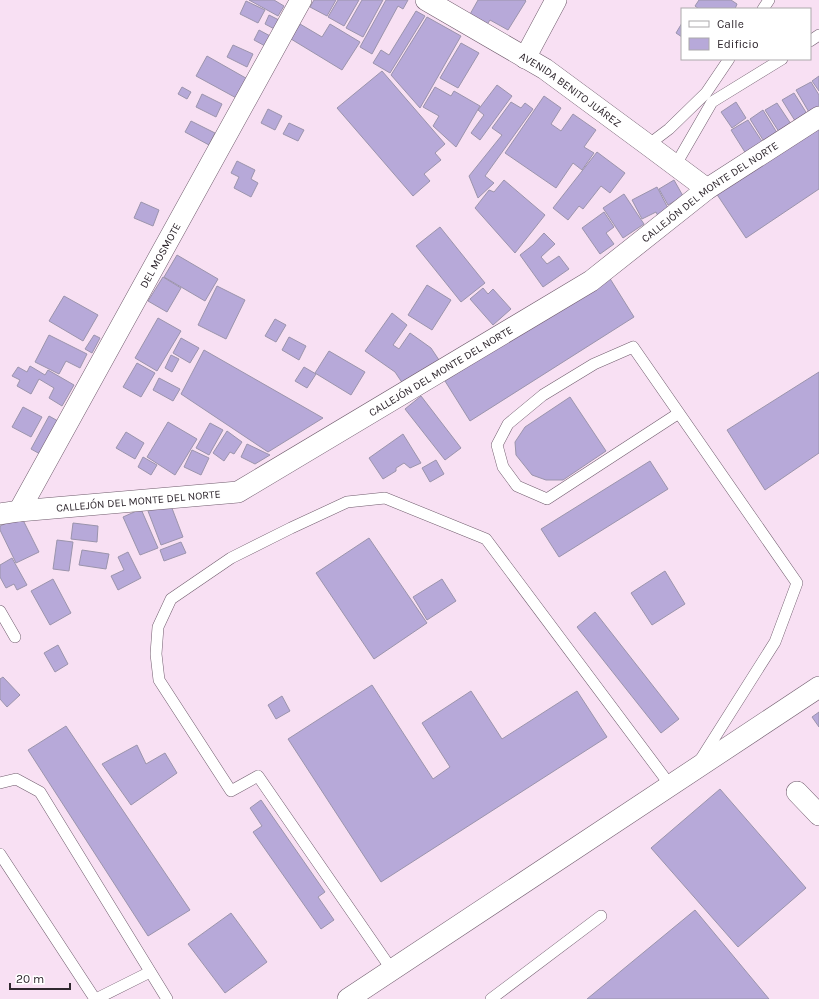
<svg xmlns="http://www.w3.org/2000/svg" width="819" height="999" viewBox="0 0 819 999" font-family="Karla,sans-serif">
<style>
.building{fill:#b7a9d9;stroke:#9b94ac}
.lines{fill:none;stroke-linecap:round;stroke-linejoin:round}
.service-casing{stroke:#705c6d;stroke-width:12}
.minor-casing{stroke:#705c6d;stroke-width:22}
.service{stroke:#fff;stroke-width:11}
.minor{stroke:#fff;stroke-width:21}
.labels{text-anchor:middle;stroke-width:3;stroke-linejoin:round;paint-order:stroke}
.street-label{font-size:11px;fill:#30282f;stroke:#fff}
</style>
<rect width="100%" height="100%" fill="#f8e0f3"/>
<g class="building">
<polygon points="249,0 274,0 284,6 278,16"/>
<polygon points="314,0 336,0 327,16 310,7"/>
<polygon points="338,0 359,0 344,26 328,17"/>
<polygon points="362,0 383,0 363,37 346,28"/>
<polygon points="386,0 408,0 403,9 398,6 372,54 360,47"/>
<polygon points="478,0 525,0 526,1 508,30 490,20 486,26 469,16"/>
<polygon points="699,0 731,0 737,4 735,9 699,9 695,6"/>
<polygon points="246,1 265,10 258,23 240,14"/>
<polygon points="416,11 425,16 390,73 373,63 381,50 389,55"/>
<polygon points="269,15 285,23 280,32 265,24"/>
<polygon points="427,17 461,36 420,108 391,75"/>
<polygon points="682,23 682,37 676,33"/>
<polygon points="300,24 322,37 330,24 360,42 342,70 291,39"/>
<polygon points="259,30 272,37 267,47 254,40"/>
<polygon points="461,43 479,53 458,88 440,78"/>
<polygon points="233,45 253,54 247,67 227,57"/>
<polygon points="207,56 251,81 240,100 196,76"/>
<polygon points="382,71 445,144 435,153 441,160 424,174 430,181 413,196 337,108"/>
<polygon points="819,76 819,91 812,81"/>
<polygon points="811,82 819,95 819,109 810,114 796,90"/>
<polygon points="497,85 512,96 480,140 471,133 484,115 478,110"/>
<polygon points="182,87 191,92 187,99 178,94"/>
<polygon points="435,87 451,96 454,91 480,106 456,147 433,126 439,116 423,107"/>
<polygon points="794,93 809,117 797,124 782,100"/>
<polygon points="202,94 222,104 216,117 196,107"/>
<polygon points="544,96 561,108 551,124 561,131 573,114 596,130 584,147 594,153 582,170 573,163 556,188 505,153"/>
<polygon points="511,102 521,108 525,103 533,109 485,176 494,183 478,198 469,176 502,135 492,128"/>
<polygon points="736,102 746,118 732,128 721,112"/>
<polygon points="777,103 793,127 781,135 765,110"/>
<polygon points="268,109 282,116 275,130 261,123"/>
<polygon points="763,110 779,136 768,148 750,119"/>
<polygon points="748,120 767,149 748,157 731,130"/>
<polygon points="191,121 215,133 209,145 185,132"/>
<polygon points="289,123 304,130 298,141 283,134"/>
<polygon points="819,126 819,189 746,238 714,190"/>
<polygon points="597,152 625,173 610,193 601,186 583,209 579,206 568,220 553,208"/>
<polygon points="237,161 255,170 251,179 258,183 251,197 234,188 239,177 231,173"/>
<polygon points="504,180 545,215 515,253 475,208 489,190 494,192"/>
<polygon points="674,180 683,196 668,205 659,189"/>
<polygon points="657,187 669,210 658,216 656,212 642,219 632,200"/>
<polygon points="624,194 644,224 623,238 603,208"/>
<polygon points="141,202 159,210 153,226 134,218"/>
<polygon points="604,212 614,227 606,233 614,244 600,254 582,228"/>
<polygon points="440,227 485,283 461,302 416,246"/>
<polygon points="544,233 555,244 541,257 547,264 559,256 569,269 543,287 520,255 533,245"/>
<polygon points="177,255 218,279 205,301 164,277"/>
<polygon points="163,277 181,288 167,312 148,301"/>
<polygon points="609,277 634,317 470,421 445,381"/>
<polygon points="427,285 451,300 432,330 408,315"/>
<polygon points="217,286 245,300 226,339 198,325"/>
<polygon points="483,288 488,294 493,289 511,309 493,325 470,299"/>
<polygon points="64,296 98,315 83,341 49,321"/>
<polygon points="392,313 407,325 393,345 399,349 410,333 431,348 439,360 403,384 395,372 365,351"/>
<polygon points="158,318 181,331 157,371 135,358"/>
<polygon points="275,319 286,325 276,342 265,336"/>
<polygon points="49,335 87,354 80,368 66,361 59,374 35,362"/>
<polygon points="94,335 100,338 92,353 85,349"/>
<polygon points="289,337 306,346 299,360 282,350"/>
<polygon points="181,338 199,348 190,363 173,353"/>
<polygon points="204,350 323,418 268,452 181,394"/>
<polygon points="329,351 365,372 351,395 315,373"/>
<polygon points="171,355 179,359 172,372 165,368"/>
<polygon points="137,363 155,373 141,397 123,387"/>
<polygon points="30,366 45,375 48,370 74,385 62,406 49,398 54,388 39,379 31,394 17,386 20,380 12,376 18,367 27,372"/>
<polygon points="304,367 316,374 307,388 295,381"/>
<polygon points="819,372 819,453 765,490 727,430"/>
<polygon points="159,378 180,389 173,401 153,390"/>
<polygon points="421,396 461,448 445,460 405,409"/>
<polygon points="570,397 606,451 563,480 546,480 532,475 516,455 515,442 525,427"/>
<polygon points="23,407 42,417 31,437 12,427"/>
<polygon points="49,416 58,421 40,454 31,449"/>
<polygon points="168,422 197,439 175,475 147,457"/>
<polygon points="210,423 223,430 209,455 196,448"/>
<polygon points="227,431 242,442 234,454 230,452 224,461 213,453"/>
<polygon points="126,432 144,443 135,459 116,448"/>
<polygon points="403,434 421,463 410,468 404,463 396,468 396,471 383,479 369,458"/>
<polygon points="247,444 270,455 255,464 241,457"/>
<polygon points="192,450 209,458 201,475 184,467"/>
<polygon points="143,457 157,465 151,475 138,467"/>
<polygon points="436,460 444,474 430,482 422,468"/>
<polygon points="650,461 668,489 559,557 541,529"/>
<polygon points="170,503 183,537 161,545 148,511"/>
<polygon points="141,509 158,548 140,555 123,517"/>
<polygon points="21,516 39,552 16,563 0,530 0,526"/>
<polygon points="73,523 98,526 97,542 71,539"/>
<polygon points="369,538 427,623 374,659 316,573"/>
<polygon points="57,540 73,542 69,571 53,569"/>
<polygon points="181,542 186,553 164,561 160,550"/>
<polygon points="82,550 109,554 106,569 79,565"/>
<polygon points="128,552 141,578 118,590 111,576 124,570 118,557"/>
<polygon points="12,558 27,585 17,590 14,584 6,588 0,577 0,565"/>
<polygon points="665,571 685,604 652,625 631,593"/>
<polygon points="53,579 71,613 50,625 31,591"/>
<polygon points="442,579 456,601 427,620 413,597"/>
<polygon points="595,612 679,719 661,733 577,627"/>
<polygon points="58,645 68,664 55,672 44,653"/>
<polygon points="3,677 20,695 7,707 0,699 0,679"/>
<polygon points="372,685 433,779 450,767 422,723 471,691 502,739 577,691 607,737 381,882 288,739"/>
<polygon points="282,696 290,711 276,719 268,705"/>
<polygon points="819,712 819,727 812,717"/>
<polygon points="66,726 190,910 148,936 28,750"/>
<polygon points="137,745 146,764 165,753 177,773 131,805 102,764"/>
<polygon points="720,789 806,888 738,947 651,848"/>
<polygon points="261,800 325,892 318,897 334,920 321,929 253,832 262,826 250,808"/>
<polygon points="695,910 769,999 587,999"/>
<polygon points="231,913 267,962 225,993 188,944"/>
</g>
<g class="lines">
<g class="service-casing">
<g id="service">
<polyline points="763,9 769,0"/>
<polyline points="810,41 819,35"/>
<polyline points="648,145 669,129 706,93 729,59"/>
<polyline points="675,166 712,102 782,59"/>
<polyline points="679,413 547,499 517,486 503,467 497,445 508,424 543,395 594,364 633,347 797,583 775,642 701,759"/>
<polyline points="0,611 15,637"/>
<polyline points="0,783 16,779 40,792 167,999"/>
<polyline points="0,854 95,999"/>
<polyline points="392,970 258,776 231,791 159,680 156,654 158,627 171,599 231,558 291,528 347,502 385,498 486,539 670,785"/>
<polyline points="96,999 150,972"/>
<polyline points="491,999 601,916"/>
</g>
</g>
<g class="minor-casing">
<g id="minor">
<path id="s1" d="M426,0L545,69L648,145L707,189"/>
<polyline points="525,58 556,0"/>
<path id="s2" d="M19,511L301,0"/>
<path id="s3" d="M0,514L19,511L238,492L591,281L707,189L819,117"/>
<polyline points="797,792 819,815"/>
<polyline points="348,999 819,687"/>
</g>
</g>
<use href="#service" class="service"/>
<use href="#minor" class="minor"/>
</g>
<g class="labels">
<g class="street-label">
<text dy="4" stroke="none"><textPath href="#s1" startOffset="170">AVENIDA BENITO JUÁREZ</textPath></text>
<text dy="4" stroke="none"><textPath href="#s3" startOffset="799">CALLEJÓN DEL MONTE DEL NORTE</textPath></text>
<text dy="4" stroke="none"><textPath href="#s2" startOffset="292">DEL MOSMOTE</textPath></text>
<text dy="4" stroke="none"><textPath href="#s3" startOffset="475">CALLEJÓN DEL MONTE DEL NORTE</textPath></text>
<text dy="4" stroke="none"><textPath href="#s3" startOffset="139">CALLEJÓN DEL MONTE DEL NORTE</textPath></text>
</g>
</g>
<rect x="681" y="8" width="130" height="52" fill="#ffffff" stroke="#aca9ac"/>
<rect x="689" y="21" width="20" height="6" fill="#ffffff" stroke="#aca9ac"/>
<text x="717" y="28" font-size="12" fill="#30282f">Calle</text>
<rect x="689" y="38" width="20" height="12" fill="#b7a9d9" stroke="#aca9ac"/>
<text x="717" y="48" font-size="12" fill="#30282f">Edificio</text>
<path d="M10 983v6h60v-6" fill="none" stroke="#30282f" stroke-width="2"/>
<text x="16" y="983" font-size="12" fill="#30282f" stroke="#ffffff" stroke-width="3" paint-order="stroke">20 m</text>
</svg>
